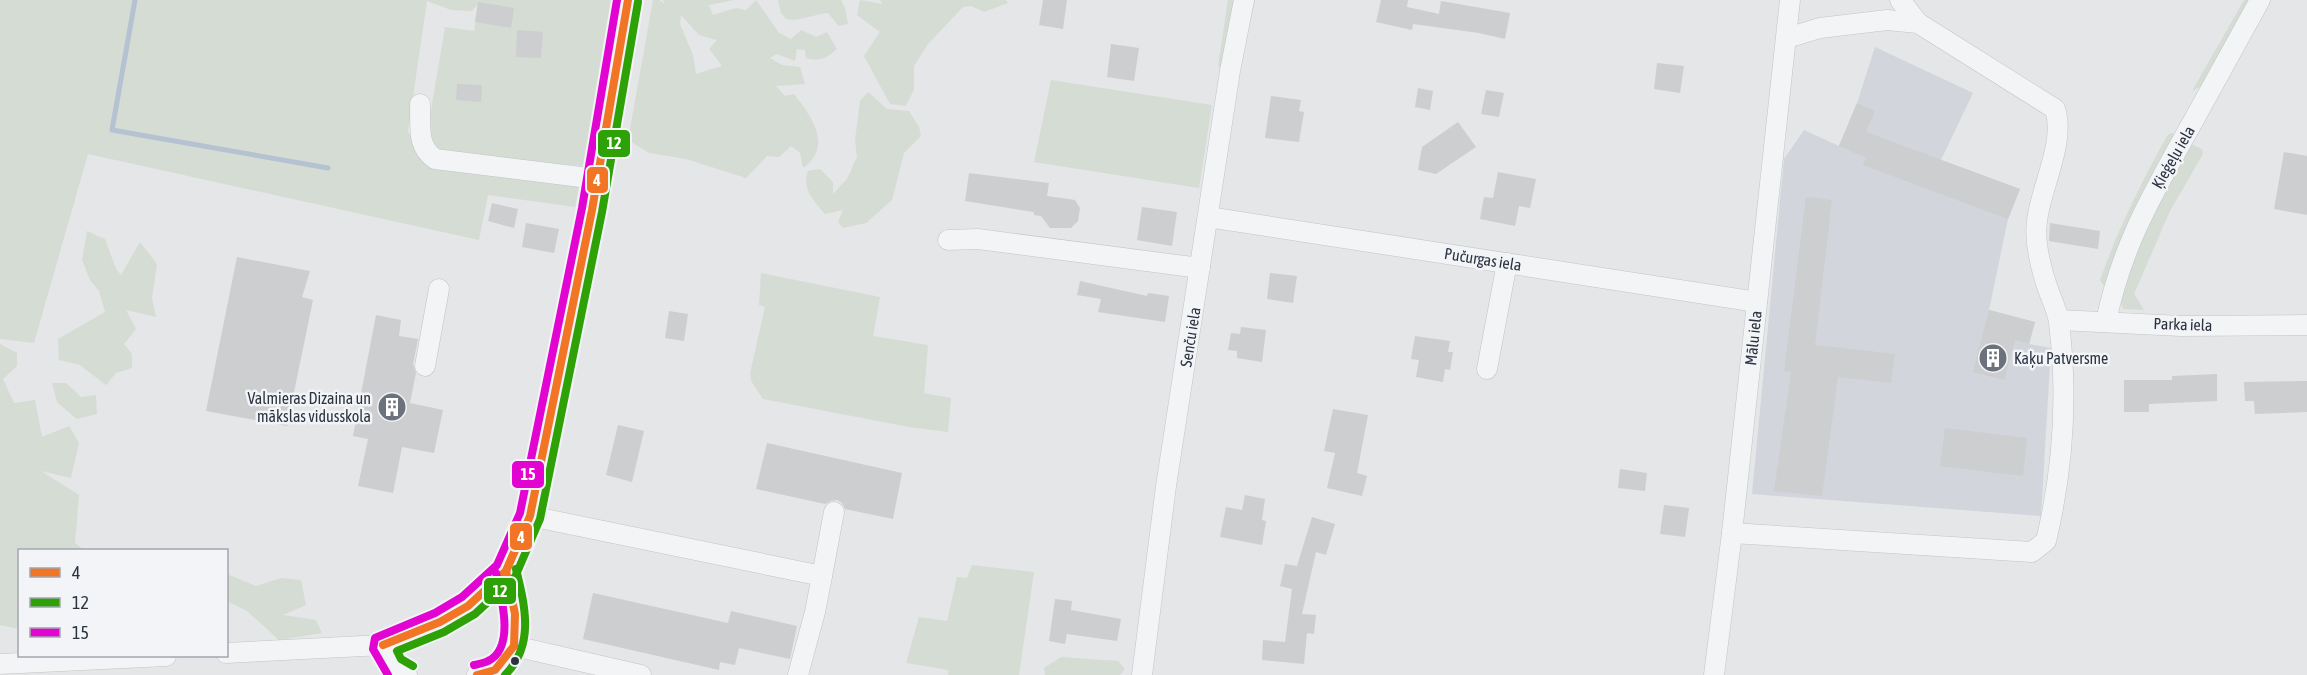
<svg xmlns="http://www.w3.org/2000/svg" width="2307" height="675" viewBox="0 0 2307 675" font-family="'Asap Condensed',sans-serif">
<style>
.built{fill:#d2d5db}
.green{fill:#d5dcd4;fill-rule:evenodd}
.lines{fill:none;stroke-linecap:round;stroke-linejoin:round}
.stream{stroke:#b4c2d2;stroke-width:5}
.building{fill:#ccced0}
.minor-casing{stroke:#c2c4c6;stroke-width:21}
.minor{stroke:#f3f4f5;stroke-width:20}
.bus-1-casing{stroke:#f2f4f7;stroke-width:12}
.bus-2-casing{stroke:#f2f4f7;stroke-width:12}
.bus-3-casing{stroke:#f2f4f7;stroke-width:12}
.bus-1{stroke:#f17524;stroke-width:8}
.bus-2{stroke:#2da105;stroke-width:8}
.bus-3{stroke:#e205d1;stroke-width:8}
.bus-dot{fill:#2b3341;stroke:#f2f4f7;stroke-width:2}
.labels{text-anchor:middle;stroke-width:5;stroke-linejoin:round;paint-order:stroke}
.street-label{font-size:16px;fill:#2b3341;stroke:#f2f4f7}
.poi-label{font-size:16px;fill:#2b3341;stroke:#f2f4f7;text-anchor:start}
.line-badge{stroke:#f2f4f7;stroke-width:2}
.badge-label{font-size:16px;text-anchor:middle;font-weight:bold;fill:#fff}
</style>
<rect width="100%" height="100%" fill="#e4e6e8"/>
<polygon class="built" points="1875,47 1973,93 1941,160 2020,189 2008,219 1989,310 2035,322 2029,344 2051,348 2041,516 1752,494 1784,159 1804,130 1839,146 1857,103"/>
<g class="green">
<polygon points="0,0 611,0 584,166 448,155 434,146 428,128 445,27 474,31 478,4 472,11 451,10 427,1 408,131 417,148 432,163 453,169 580,182 575,207 488,195 479,240 88,154 34,343 0,339"/>
<path d="M653,0H659L665,4L663,0H734L709,5L713,15L736,8L746,10L756,0L779,33L791,39L801,30L816,37L827,32L837,49C827,58 820,62 806,58L805,50L797,49L795,61L777,54L770,58L782,65L800,67L805,84L776,86L785,96L794,94C811,116 834,146 803,168L800,153L791,146L779,157L767,156L746,178L686,159L649,153L628,140ZM681,15L699,35L717,40L709,49L722,66L696,74L693,55L680,24Z"/>
<path d="M780,0H841L845,8L848,24L839,26L828,13C814,14 800,22 786,19L781,13L778,1Z"/>
<polygon points="860,0 882,4 880,0 1006,0 1008,3 984,12 971,6 963,7 928,44 914,66 914,89 906,106 890,104 864,56 880,32 857,15"/>
<polygon points="1228,0 1255,0 1251,20 1229,33 1225,73 1218,66"/>
<polygon points="2244,0 2250,0 2202,86 2192,91"/>
<polygon points="1051,80 1212,105 1199,188 1034,162"/>
<path d="M868,92L887,109L909,111L919,127L921,136L904,153L892,200L866,223L843,228L838,222L843,210L825,214C815,202 801,188 808,171L820,169L833,182V194L847,179L857,157L855,140L860,101Z"/>
<path d="M2171,133L2174,134C2147,184 2123,232 2104,286L2100,280C2118,229 2141,183 2167,136Z"/>
<polygon points="2191,144 2202,149 2203,154 2170,211 2134,294 2144,310 2123,309 2120,299 2135,253 2159,203"/>
<polygon points="87,231 105,239 116,269 121,275 140,242 157,264 152,298 156,317 126,310 136,329 124,344 132,354 132,368 116,373 106,385 80,365 59,360 58,339 105,312 99,291 90,280 82,260"/>
<polygon points="761,273 880,297 873,336 928,345 924,393 951,398 948,432 909,427 763,399 751,381 750,373 765,307 759,305"/>
<polygon points="0,344 17,353 17,366 3,379 14,403 35,400 42,437 69,426 79,443 71,478 41,471 79,495 75,543 84,550 20,550 19,629 0,625"/>
<polygon points="52,383 66,383 81,397 96,395 97,414 77,419 57,402"/>
<polygon points="972,565 1034,572 1019,675 948,675 949,670 906,663 919,617 947,621 957,577 967,578"/>
<polygon points="227,574 256,586 281,578 301,580 306,605 283,615 316,620 322,633 279,640 247,611 227,601"/>
<polygon points="1061,657 1118,661 1125,669 1120,675 1045,675 1044,668"/>
</g>
<g class="lines">
<polyline class="stream" points="135,0 112,130 328,168"/>
</g>
<g class="building">
<polygon points="1043,0 1067,0 1063,29 1039,25"/>
<polygon points="1381,0 1408,0 1407,7 1439,14 1441,1 1510,13 1505,39 1479,33 1413,24 1412,30 1376,22"/>
<polygon points="478,2 514,8 511,28 475,22"/>
<polygon points="517,30 543,32 541,58 516,57"/>
<polygon points="1111,44 1139,48 1134,81 1107,77"/>
<polygon points="1657,63 1684,66 1680,93 1654,89"/>
<polygon points="457,84 482,85 481,102 456,100"/>
<polygon points="1418,88 1433,91 1430,110 1415,107"/>
<polygon points="1486,90 1504,93 1499,117 1481,114"/>
<polygon points="1271,96 1301,100 1299,111 1304,112 1299,142 1265,138"/>
<polygon points="1857,103 1875,111 1866,132 2020,189 2008,219 1863,165 1866,158 1839,146"/>
<polygon points="1458,122 1476,147 1436,174 1418,170 1422,147"/>
<polygon points="2284,152 2307,156 2307,215 2274,209"/>
<polygon points="1498,172 1536,179 1530,208 1519,206 1515,226 1480,219 1484,197 1493,198"/>
<polygon points="969,173 1049,183 1047,196 1075,200 1080,208 1078,221 1071,228 1050,228 1041,216 1034,215 1034,212 965,201"/>
<polygon points="1806,197 1832,200 1815,345 1895,354 1891,383 1838,377 1822,496 1774,491 1791,372 1784,371"/>
<polygon points="492,203 518,209 514,228 488,221"/>
<polygon points="1142,207 1177,212 1172,246 1137,240"/>
<polygon points="526,223 559,229 554,253 522,247"/>
<polygon points="2050,223 2100,231 2098,249 2049,241"/>
<polygon points="237,257 310,271 302,297 313,300 287,426 206,411"/>
<polygon points="1270,273 1297,276 1293,303 1267,299"/>
<polygon points="1080,281 1147,296 1148,293 1169,296 1165,322 1098,312 1101,299 1077,295"/>
<polygon points="1989,310 2035,322 2029,344 2015,340 2004,380 1973,372"/>
<polygon points="669,311 688,314 684,341 665,338"/>
<polygon points="376,315 401,320 399,336 418,339 413,364 416,373 410,403 443,410 434,453 402,447 393,493 358,486 368,439 353,436"/>
<polygon points="1241,327 1266,330 1262,362 1237,358 1237,351 1228,350 1231,333 1240,334"/>
<polygon points="1415,336 1450,341 1448,352 1453,352 1450,370 1445,369 1443,382 1416,377 1419,360 1411,359"/>
<polygon points="2217,374 2217,401 2149,404 2149,412 2124,412 2124,380 2172,380 2172,376"/>
<polygon points="2307,381 2307,412 2255,414 2254,401 2245,401 2244,382"/>
<polygon points="1333,409 1368,415 1357,473 1367,476 1362,496 1327,488 1335,453 1324,451"/>
<polygon points="618,425 644,431 632,482 606,475"/>
<polygon points="1945,428 2027,438 2023,476 1940,466"/>
<polygon points="767,443 902,473 893,519 845,509 842,503 837,500 831,501 825,504 756,489"/>
<polygon points="1620,469 1647,473 1645,491 1618,488"/>
<polygon points="1245,495 1265,499 1262,520 1266,521 1262,545 1220,537 1226,507 1242,510"/>
<polygon points="1664,505 1689,508 1685,537 1660,534"/>
<polygon points="1312,517 1335,524 1326,555 1316,552 1302,614 1316,615 1314,634 1307,633 1304,664 1262,660 1263,640 1285,642 1292,589 1280,586 1285,564 1297,566"/>
<polygon points="593,593 728,623 731,611 797,626 790,659 739,648 735,665 720,662 719,670 583,639"/>
<polygon points="1055,599 1072,601 1071,610 1121,619 1117,641 1067,634 1065,644 1049,641"/>
</g>
<g class="lines">
<g class="minor-casing">
<g id="minor">
<polyline points="1900,0 1918,23"/>
<path d="M420,104C421,125 416,146 435,159L597,179"/>
<polyline points="1208,217 1757,302"/>
<polyline points="948,240 978,239 1200,268"/>
<polyline points="2059,320 2181,326 2307,325"/>
<path d="M2106,322C2121,247 2154,191 2191,125C2214,83 2237,41 2260,0"/>
<polyline points="425,366 439,289"/>
<polyline points="1487,369 1507,263"/>
<polyline points="530,516 822,576 815,612 798,675"/>
<path d="M1732,533L2032,552L2046,541C2063,470 2068,396 2059,323C2058,313 2053,302 2049,292C2042,272 2034,242 2037,221C2041,186 2066,142 2055,109L1918,23L1887,20L1820,28L1787,38"/>
<polyline points="822,576 834,512"/>
<polyline points="383,645 393,666 407,675"/>
<polyline points="514,646 641,675"/>
<polyline points="226,653 383,645 440,622 468,606 506,571 530,516 592,210 628,0"/>
<polyline points="0,664 166,656"/>
<path d="M477,675C483,673 491,672 496,669C527,646 513,602 506,571"/>
<polyline points="1142,675 1166,486 1230,71 1244,0"/>
<polyline points="1714,675 1732,533 1790,0"/>
</g>
</g>
<use href="#minor" class="minor"/>
<g class="bus-1-casing">
<g id="bus-1">
<polyline points="383,645 440,622 468,606 506,571 530,516 592,210 628,0"/>
<polyline points="477,675 495,670 514,646 515,614 506,571 522,534"/>
</g>
</g>
<g class="bus-2-casing">
<g id="bus-2">
<polyline points="413,666 401,659 397,651 444,632 475,614 515,577 540,519 602,212 638,2"/>
<path d="M505,675C535,645 525,606 516,569"/>
</g>
</g>
<g class="bus-3-casing">
<g id="bus-3">
<path d="M474,665C478,664 484,663 488,661C516,648 501,596 496,573"/>
<polyline points="388,675 373,649 375,638 435,613 462,597 497,565 520,513 582,208 617,0"/>
</g>
</g>
<use href="#bus-1" class="bus-1"/>
<use href="#bus-2" class="bus-2"/>
<use href="#bus-3" class="bus-3"/>
</g>
<defs>
<g id="building-disc" transform="scale(1.5)"><circle r="9.5" fill="#6c727b" stroke="#f2f4f7"/><path d="M-4-6H4V6H1V3H-1V6H-4ZM-2.5-4.3h1.7v1.8h-1.7ZM.8-4.3h1.7v1.8H.8ZM-2.5-1h1.7V.8h-1.7ZM.8-1h1.7V.8H.8Z" fill="#fff"/></g>
</defs>
<g fill-rule="evenodd">
<use href="#building-disc" x="1993" y="358"/>
<use href="#building-disc" x="392" y="407"/>
</g>
<circle class="bus-dot" cx="515" cy="661" r="5"/>
<g class="labels">
<g class="street-label">
<text transform="translate(2173 157) rotate(-60)" y="6">Ķieģeļu iela</text>
<text transform="translate(1483 259) rotate(9)" y="6">Pučurgas iela</text>
<text transform="translate(2183 324) rotate(2)" y="6">Parka iela</text>
<text transform="translate(1190 337) rotate(-81)" y="6">Senču iela</text>
<text transform="translate(1753 338) rotate(-84)" y="6">Mālu iela</text>
</g>
<g class="poi-label">
<text x="2014" y="364">Kaķu Patversme</text>
<text x="371" y="404" text-anchor="end">Valmieras Dizaina un<tspan x="371" dy="18">mākslas vidusskola</tspan></text>
</g>
</g>
<g class="line-badge">
<rect x="597" y="129" width="34" height="29" rx="6" fill="#2da105"/>
<rect x="586" y="166" width="23" height="28" rx="6" fill="#f17524"/>
<rect x="511" y="460" width="34" height="29" rx="6" fill="#e205d1"/>
<rect x="509" y="522" width="24" height="29" rx="6" fill="#f17524"/>
<rect x="483" y="577" width="34" height="28" rx="6" fill="#2da105"/>
</g>
<g class="badge-label">
<text x="614" y="149">12</text>
<text x="597" y="186">4</text>
<text x="528" y="480">15</text>
<text x="521" y="543">4</text>
<text x="500" y="597">12</text>
</g>
<rect x="18" y="549" width="210" height="108" fill="#f2f4f7" stroke="#a2a7ae" stroke-width="1.5"/>
<rect x="30" y="568" width="30" height="9" fill="#f17524" stroke="#a2a7ae" stroke-width="1.5"/>
<text x="72" y="579" font-size="18" fill="#2b3341">4</text>
<rect x="30" y="598" width="30" height="9" fill="#2da105" stroke="#a2a7ae" stroke-width="1.5"/>
<text x="72" y="609" font-size="18" fill="#2b3341">12</text>
<rect x="30" y="628" width="30" height="9" fill="#e205d1" stroke="#a2a7ae" stroke-width="1.5"/>
<text x="72" y="639" font-size="18" fill="#2b3341">15</text>
</svg>
